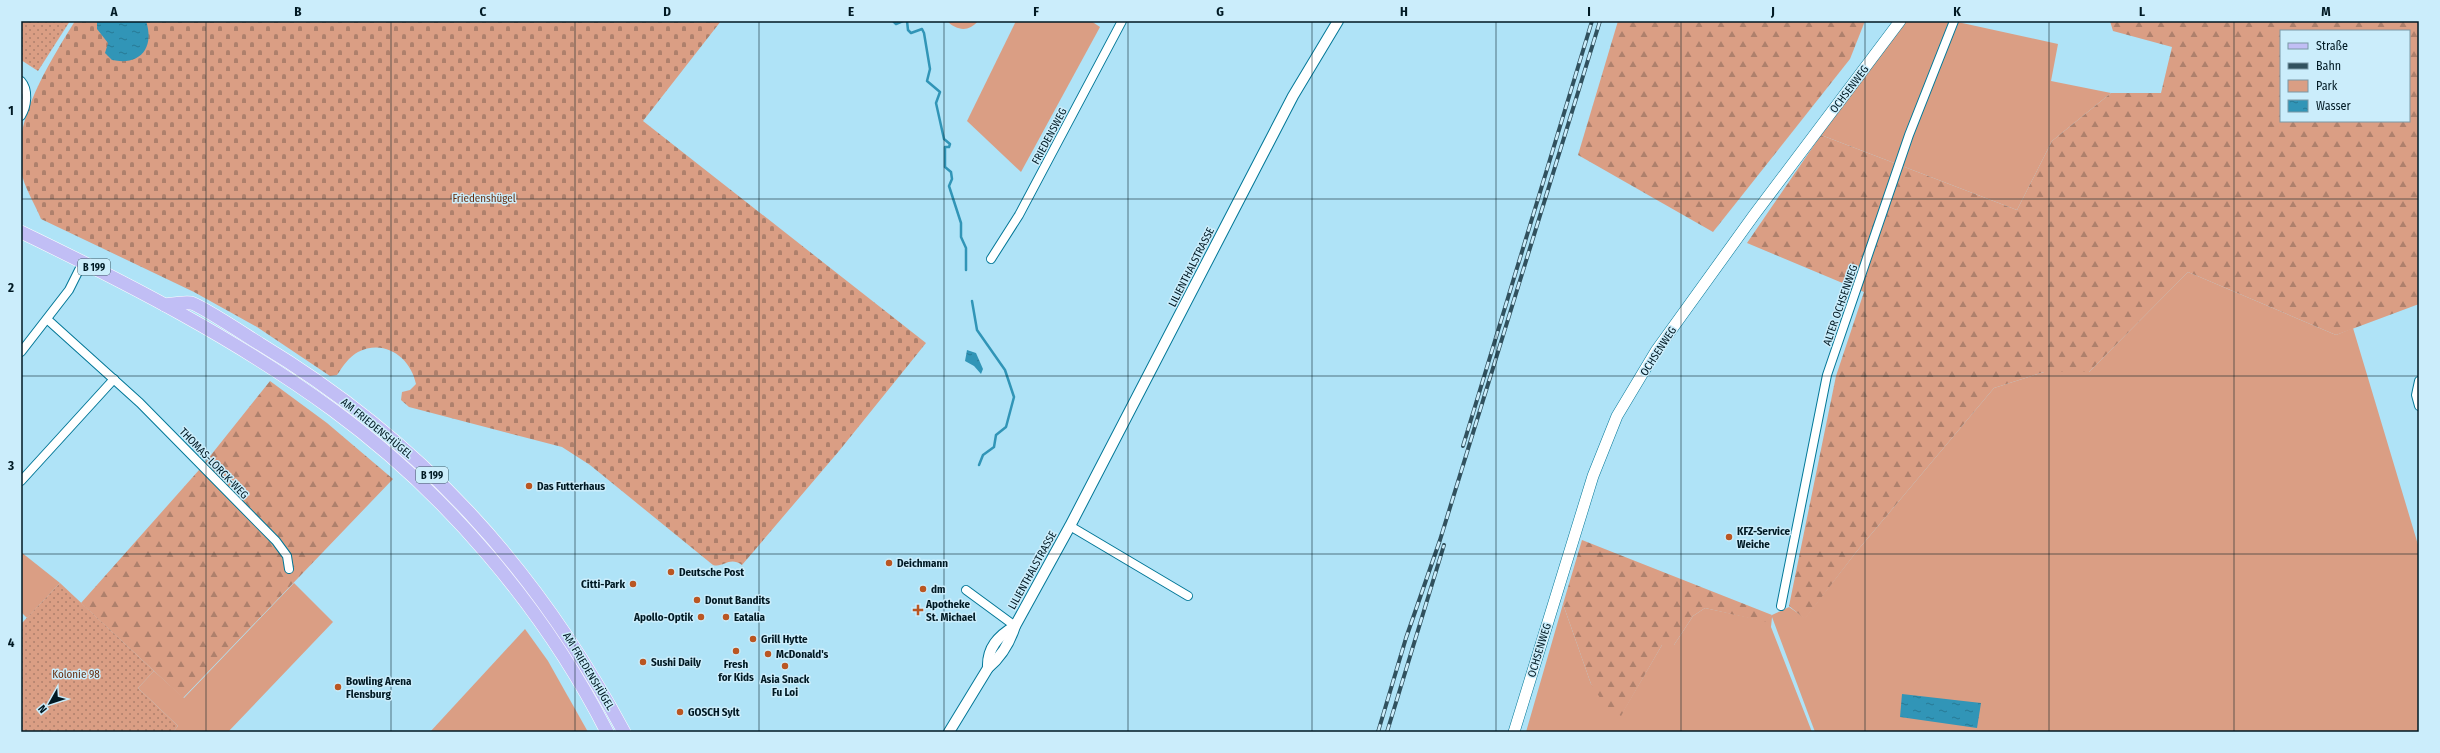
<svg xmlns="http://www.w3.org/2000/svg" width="2440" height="753" viewBox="0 0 2440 753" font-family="'Fira Sans Condensed',sans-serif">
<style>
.green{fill:#da9e84}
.forest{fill:url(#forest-firs);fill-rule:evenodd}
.cemetery{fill:url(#cemetery-stones)}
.garden{fill:url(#garden-dots)}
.water{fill:url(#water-ripples)}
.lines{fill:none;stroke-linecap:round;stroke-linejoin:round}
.stream{stroke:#3195b7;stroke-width:2.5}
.minor-casing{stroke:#027797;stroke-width:10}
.tertiary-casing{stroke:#027797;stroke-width:12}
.secondary-casing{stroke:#027797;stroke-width:12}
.primary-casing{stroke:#fff;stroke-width:14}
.minor{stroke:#fff;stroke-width:8}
.tertiary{stroke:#fff;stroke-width:10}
.secondary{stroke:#fff;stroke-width:11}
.primary{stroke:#c1bef5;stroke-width:13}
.rail-casing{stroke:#31515e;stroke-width:4}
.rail{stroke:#cbedfb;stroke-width:2.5;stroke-dasharray:8;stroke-linecap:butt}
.grid{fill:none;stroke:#001923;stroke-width:1;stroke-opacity:0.55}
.poi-dot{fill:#ba5622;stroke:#cbedfb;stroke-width:1.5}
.labels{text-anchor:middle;stroke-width:3;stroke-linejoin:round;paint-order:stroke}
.shield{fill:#cbedfb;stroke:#3d5964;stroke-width:1}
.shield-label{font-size:10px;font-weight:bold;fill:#001923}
.street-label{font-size:11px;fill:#001923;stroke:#cbedfb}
.park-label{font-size:11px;fill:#672c0d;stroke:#cbedfb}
.poi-label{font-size:11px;font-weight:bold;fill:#001923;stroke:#cbedfb;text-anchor:start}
.neatline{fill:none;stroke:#001923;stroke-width:1.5}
.grid-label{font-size:13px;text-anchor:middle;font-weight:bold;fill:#001923}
</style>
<defs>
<pattern id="forest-firs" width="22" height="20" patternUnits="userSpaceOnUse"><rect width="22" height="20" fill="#da9e84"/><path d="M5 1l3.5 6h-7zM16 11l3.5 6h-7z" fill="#ae806c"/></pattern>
<pattern id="cemetery-stones" width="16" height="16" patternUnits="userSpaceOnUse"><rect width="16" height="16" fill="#da9e84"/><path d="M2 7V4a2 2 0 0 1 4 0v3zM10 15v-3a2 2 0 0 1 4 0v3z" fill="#ae806c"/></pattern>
<pattern id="garden-dots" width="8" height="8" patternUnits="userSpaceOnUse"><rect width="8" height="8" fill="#da9e84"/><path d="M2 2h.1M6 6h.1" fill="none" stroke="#ae806c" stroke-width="1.8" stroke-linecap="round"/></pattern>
<pattern id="water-ripples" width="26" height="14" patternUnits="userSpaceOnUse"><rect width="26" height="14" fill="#3195b7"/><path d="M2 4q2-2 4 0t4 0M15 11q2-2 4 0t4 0" fill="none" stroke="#277994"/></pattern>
</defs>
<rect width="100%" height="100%" fill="#afe3f7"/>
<g class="green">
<path d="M947,21H978C969,32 957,31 947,21Z"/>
<polygon points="1016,21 1091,21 1100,27 1021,172 967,121"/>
<polygon points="1906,21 1953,21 2058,44 2051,81 2111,93 2052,141 2017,210 1821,135"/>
<polygon points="2188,272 2336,335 2353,328 2419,548 2419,732 1815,732 1772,617 1771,627 1812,732 1526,732 1563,604 1591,684 1621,715 1662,645 1674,645 1693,616 1705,608 1765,621 1772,615 1789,607 1805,618 1857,551 1994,388 2044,372 2089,372"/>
<polygon points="21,552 60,583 27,618 21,612"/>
<polygon points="294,583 333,622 228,732 173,732 178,726 138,688 154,671 184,698"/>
<polygon points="525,629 548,661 588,732 430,732"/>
</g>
<g class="forest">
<polygon points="1618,21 1865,21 1850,59 1713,232 1578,155"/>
<path d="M2110,21H2419V304L2336,335L2188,272L2089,372H2044L1994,388L1857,551L1805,619L1789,606L1836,376L1864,292L1747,243L1821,135L2017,210L2052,141L2111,93H2161L2172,47L2113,31ZM2281,31H2409V121H2281Z"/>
<polygon points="270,381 327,423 393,479 183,698 81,603 199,470"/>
<polygon points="1582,540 1772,615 1766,622 1705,608 1693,616 1674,645 1662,645 1621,716 1604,704 1591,684 1563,604"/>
</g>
<path class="cemetery" d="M75,21H721L643,121L926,343L839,451L742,565C729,556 724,568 713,565L590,465L562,447L409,407L401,400L402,392L410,390L416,384C411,358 385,338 358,352C349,357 343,366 337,375L330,376L257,327L194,292L41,219C35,204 24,187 21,171C11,122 51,60 75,21Z"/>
<g class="garden">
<polygon points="21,21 70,21 38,71 21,60"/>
<polygon points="60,583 154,671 138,688 178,726 173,732 21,732 21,624"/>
</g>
<g class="water">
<path d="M97,21H146C155,48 140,66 112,60L105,53L108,43L97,29Z"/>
<polygon points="967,350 976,353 983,369 981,374 974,366 965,361"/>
<polygon points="1902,694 1981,703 1977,728 1900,717"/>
</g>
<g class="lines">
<g class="stream">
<polyline points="893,21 896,24 903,21"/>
<polyline points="907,21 908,30 911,33 922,29 924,33 930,69 927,81 940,92 936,103 944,139 950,144 949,147 945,147 945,167 951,172 952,179 949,186 961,223 961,237 966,248 966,270"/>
<polyline points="972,301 977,330 1005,370 1014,397 1006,427 996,435 994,447 983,455 979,465"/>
</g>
<g class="minor-casing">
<g id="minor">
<path d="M21,81C29,90 27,106 21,116"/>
<polyline points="991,259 1019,215 1122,21"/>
<polyline points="48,320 140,403 276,541 287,556 289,569"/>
<polyline points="21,352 69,290 83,262"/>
<polyline points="2419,381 2416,395 2419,406"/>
<polyline points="21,481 114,379"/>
<polyline points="1070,526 1188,596"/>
<polyline points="966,590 1015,626"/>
<polyline points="1781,606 1827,375 1909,135 1954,21"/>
</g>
</g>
<g class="tertiary-casing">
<g id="tertiary">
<path d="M988,668C987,648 998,636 1015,626"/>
<path d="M949,732L988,668C1001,657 1010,642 1015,626L1070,526L1293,96L1338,21"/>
</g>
</g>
<g class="secondary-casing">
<polyline id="secondary" points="1514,732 1593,476 1617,416 1656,351 1754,215 1900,21"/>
</g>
<g class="primary-casing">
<g id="primary">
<path d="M21,232C129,284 236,339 333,410C445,492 544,608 607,732"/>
<path d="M165,305C173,304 183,302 191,303C199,304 250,338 260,344C421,441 536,568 624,732"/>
</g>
</g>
<use href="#minor" class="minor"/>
<use href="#tertiary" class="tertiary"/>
<use href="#secondary" class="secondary"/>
<use href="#primary" class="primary"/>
<g class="rail-casing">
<g id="rail">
<polyline points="1463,446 1592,21"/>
<polyline points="1378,732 1406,638 1440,540 1600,21"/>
<polyline points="1387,732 1444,545"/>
</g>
</g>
<use href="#rail" class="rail"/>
</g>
<path class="grid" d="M206,21V732M391,21V732M575,21V732M759,21V732M944,21V732M1128,21V732M1312,21V732M1496,21V732M1681,21V732M1865,21V732M2049,21V732M2234,21V732M21,199H2419M21,376H2419M21,554H2419"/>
<g class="poi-dot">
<circle cx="529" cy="486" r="4"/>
<circle cx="1729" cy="537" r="4"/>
<circle cx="889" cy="563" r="4"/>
<circle cx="671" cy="572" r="4"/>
<circle cx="633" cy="584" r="4"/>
<circle cx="923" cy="589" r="4"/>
<circle cx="697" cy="600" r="4"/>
<path d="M916 604h4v4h4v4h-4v4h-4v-4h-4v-4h4z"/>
<circle cx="701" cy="617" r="4"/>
<circle cx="726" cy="617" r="4"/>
<circle cx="753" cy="639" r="4"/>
<circle cx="736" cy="651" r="4"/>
<circle cx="768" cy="654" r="4"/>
<circle cx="643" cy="662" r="4"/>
<circle cx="785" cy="666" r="4"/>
<circle cx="338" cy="687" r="4"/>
<circle cx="680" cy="712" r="4"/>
</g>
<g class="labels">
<g class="shield">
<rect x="78" y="259" width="32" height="16" rx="3"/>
<rect x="416" y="467" width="32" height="16" rx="3"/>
</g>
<g class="shield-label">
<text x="94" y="271">B 199</text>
<text x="432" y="479">B 199</text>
</g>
<g class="street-label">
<text transform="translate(1849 89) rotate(-53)" y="4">OCHSENWEG</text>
<text transform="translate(1049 136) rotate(-62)" y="4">FRIEDENSWEG</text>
<text transform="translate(1191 267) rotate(-63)" y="4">LILIENTHALSTRASSE</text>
<text transform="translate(1840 305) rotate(-71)" y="4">ALTER OCHSENWEG</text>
<text transform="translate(1658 351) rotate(-57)" y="4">OCHSENWEG</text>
<text transform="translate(377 428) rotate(39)" y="4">AM FRIEDENSHÜGEL</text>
<text transform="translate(214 463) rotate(46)" y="4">THOMAS-LORCK-WEG</text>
<text transform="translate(1032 570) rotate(-61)" y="4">LILIENTHALSTRASSE</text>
<text transform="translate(1539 650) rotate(-73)" y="4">OCHSENWEG</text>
<text transform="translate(589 671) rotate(59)" y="4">AM FRIEDENSHÜGEL</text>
</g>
<g class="park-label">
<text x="484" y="202">Friedenshügel</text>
<text x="76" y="678">Kolonie 98</text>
</g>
<g class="poi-label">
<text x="537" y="490">Das Futterhaus</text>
<text x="1737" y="535">KFZ-Service<tspan x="1737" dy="13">Weiche</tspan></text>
<text x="897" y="567">Deichmann</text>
<text x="679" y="576">Deutsche Post</text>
<text x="625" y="588" text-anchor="end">Citti-Park</text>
<text x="931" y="593">dm</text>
<text x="705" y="604">Donut Bandits</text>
<text x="926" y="608">Apotheke<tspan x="926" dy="13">St. Michael</tspan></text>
<text x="693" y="621" text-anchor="end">Apollo-Optik</text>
<text x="734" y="621">Eatalia</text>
<text x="761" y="643">Grill Hytte</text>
<text x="776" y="658">McDonald's</text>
<text x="651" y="666">Sushi Daily</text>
<text x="736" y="668" text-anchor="middle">Fresh<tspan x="736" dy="13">for Kids</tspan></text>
<text x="785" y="683" text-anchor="middle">Asia Snack<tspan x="785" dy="13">Fu Loi</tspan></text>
<text x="346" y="685">Bowling Arena<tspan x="346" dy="13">Flensburg</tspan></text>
<text x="688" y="716">GOSCH Sylt</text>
</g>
</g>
<rect width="2440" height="753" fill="none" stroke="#cbedfb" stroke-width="44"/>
<rect x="2280" y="30" width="130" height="92" fill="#cbedfb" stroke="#7a98a5"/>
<rect x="2288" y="43" width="20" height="6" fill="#c1bef5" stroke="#7a98a5"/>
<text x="2316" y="50" font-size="12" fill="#001923">Straße</text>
<rect x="2288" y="63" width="20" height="6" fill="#31515e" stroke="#7a98a5"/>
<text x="2316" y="70" font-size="12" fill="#001923">Bahn</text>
<rect x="2288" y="80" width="20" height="12" fill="#da9e84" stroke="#7a98a5"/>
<text x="2316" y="90" font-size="12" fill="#001923">Park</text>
<rect x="2288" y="100" width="20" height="12" fill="url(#water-ripples)" stroke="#7a98a5"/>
<text x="2316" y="110" font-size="12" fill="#001923">Wasser</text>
<g transform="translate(50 703) rotate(231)" stroke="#cbedfb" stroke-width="3" paint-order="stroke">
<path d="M0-3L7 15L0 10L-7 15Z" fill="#001923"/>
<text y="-6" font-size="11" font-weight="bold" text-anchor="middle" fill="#001923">N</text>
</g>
<rect x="22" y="22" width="2396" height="709" class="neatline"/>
<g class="grid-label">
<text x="114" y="16">A</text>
<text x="298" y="16">B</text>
<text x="483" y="16">C</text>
<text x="667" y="16">D</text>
<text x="851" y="16">E</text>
<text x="1036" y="16">F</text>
<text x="1220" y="16">G</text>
<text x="1404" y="16">H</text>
<text x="1589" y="16">I</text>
<text x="1773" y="16">J</text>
<text x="1957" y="16">K</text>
<text x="2142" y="16">L</text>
<text x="2326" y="16">M</text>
<text x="11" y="115">1</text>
<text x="11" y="292">2</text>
<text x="11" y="470">3</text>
<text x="11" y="647">4</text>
</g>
</svg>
